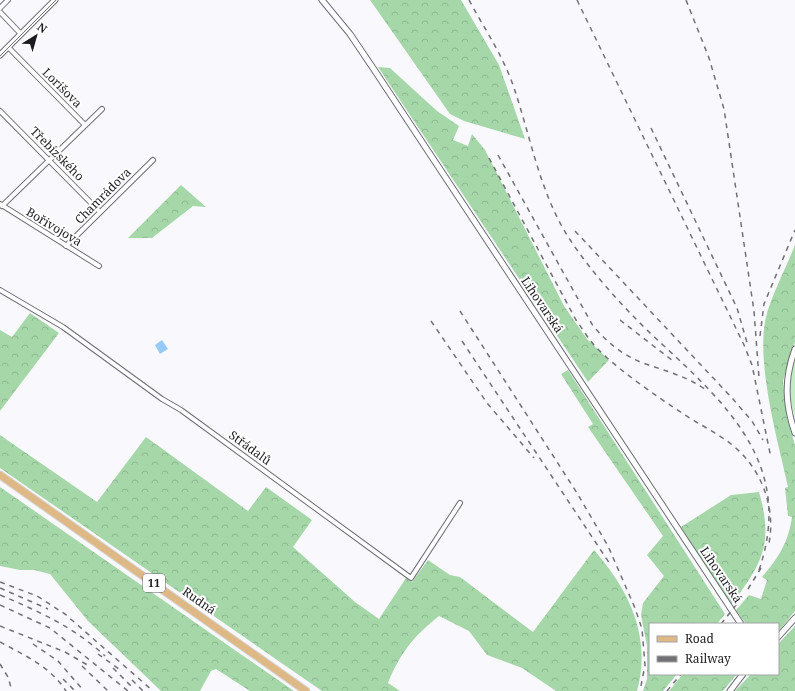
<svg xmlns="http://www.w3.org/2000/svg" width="795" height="691" viewBox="0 0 795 691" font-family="'Noto Serif',serif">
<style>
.green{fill:#c0edc2}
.forest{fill:url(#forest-crowns)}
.water{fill:#97cbf7}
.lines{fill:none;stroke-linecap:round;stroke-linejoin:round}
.minor-casing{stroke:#6d6e77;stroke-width:6}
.tertiary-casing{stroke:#6d6e77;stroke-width:7}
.primary-casing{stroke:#d6d6d7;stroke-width:9}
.minor{stroke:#fff;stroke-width:4}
.tertiary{stroke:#fff;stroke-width:5}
.primary{stroke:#deb986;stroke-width:7}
.tram{stroke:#717175;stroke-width:1}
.rail{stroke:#717175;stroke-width:1.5;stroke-dasharray:5 5;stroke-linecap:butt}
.labels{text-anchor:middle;stroke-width:4;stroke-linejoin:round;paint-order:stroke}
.shield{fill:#fff;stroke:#606063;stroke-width:1}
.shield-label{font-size:11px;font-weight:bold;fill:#1c1c20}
.street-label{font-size:12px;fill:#1c1c20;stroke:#fff}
</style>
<defs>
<pattern id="forest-crowns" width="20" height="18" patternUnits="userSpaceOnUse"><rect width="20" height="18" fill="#a5d7a9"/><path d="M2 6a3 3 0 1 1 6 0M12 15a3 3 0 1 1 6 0" fill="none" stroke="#8db891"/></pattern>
</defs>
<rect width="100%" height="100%" fill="#f9f9fd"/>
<path class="green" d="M795,361V417C789,398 788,380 795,361Z"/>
<g class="forest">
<polygon points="370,0 461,0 499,65 525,139 464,121 450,114"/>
<polygon points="378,67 390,68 437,111 459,126 453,140 468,146 472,134 485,150 564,306 587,339 609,360 588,382"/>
<polygon points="181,185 206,207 193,206 152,238 128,238"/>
<path d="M795,245V342L783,381L787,418L795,445V611L778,632V624H746L736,610L749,595L761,599L767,580L762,577C779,557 788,543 792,517L788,516L785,488L788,487C778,441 754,358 767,313C774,290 786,268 795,245Z"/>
<polygon points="30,313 59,333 0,411 0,330 12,337"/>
<polygon points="568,370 725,614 717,624 650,624 650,674 677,674 663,691 643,691 647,679 647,646 641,615 643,603 664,576 647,555 663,536 588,427 593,424 561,374"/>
<path d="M0,435L97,502L146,437L248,511L266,487L312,520L293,547L355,602L379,619L406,578L412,582L428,560L450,575L460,577L533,632L594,550C629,590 652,637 637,691H556L522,668L487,655L469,631L439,616C414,636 400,653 388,683L400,691H322L0,468Z"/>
<polygon points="0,487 294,691 250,691 216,669 211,671 200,691 161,691 88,621 50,574 34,570 20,570 0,566"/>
<path d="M759,492C774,544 762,564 731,605L681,527L731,495Z"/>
<polygon points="795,626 795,691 735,691 751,674 778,674 778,644"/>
<polygon points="683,674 737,674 723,691 669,691"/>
</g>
<polygon class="water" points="162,340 168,349 160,354 155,345"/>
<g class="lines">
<g class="minor-casing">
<g id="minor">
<polyline points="0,8 8,0"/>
<polyline points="0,12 21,34"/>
<polyline points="8,47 85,125"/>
<polyline points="0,111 100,212"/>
<polyline points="0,204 99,266"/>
<polyline points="2,206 102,109"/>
<polyline points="66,246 153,160"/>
<polyline points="0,290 63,327 162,399 181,410 411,578 460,503"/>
</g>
</g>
<g class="tertiary-casing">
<g id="tertiary">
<polyline points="322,0 350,34 375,71 741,624"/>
<polyline points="0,55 55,0"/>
<path d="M795,349C784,379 785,404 795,433"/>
<polyline points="778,637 795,618"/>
<polyline points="730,691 743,674"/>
</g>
</g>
<g class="primary-casing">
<polyline id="primary" points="0,475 306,691"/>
</g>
<use href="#minor" class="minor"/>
<use href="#tertiary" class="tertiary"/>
<use href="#primary" class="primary"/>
<polyline class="tram" points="0,56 56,0"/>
<g class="rail">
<path d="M469,0C484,28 502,54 513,85C530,134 539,190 567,235C591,273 630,315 663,345C732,409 795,469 758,573"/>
<polyline points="577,0 744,345 752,365 771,458"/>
<polyline points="686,0 709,58 724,109 754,311 759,378"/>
<polyline points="651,128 737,308 748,346"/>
<path d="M498,155L593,326C607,342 622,355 643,363C665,371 687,376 706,390"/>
<path d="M489,158L576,320C582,328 587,337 594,345C615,368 655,395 682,413C698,424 716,432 731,444C761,467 776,507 769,543"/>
<polyline points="575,231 732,398 752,421 763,440"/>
<polyline points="460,311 577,493 608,546 635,608 642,629 645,665 640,691"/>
<polyline points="620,320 673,361"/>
<polyline points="431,321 487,403 534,458"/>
<polyline points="760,336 764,304 795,230"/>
<polyline points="462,341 610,564"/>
<polyline points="0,582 37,596 65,614 153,691"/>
<polyline points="0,588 48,609"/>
<polyline points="748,589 761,568"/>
<path d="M0,595C38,611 74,627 105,656"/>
<polyline points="0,605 50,628 128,691"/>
<polyline points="721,624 740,600"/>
<polyline points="0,626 65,652 91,667"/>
<path d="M0,642C24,655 51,667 66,691"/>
<polyline points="33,644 58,661 84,691"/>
<polyline points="98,654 119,669"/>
<polyline points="0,664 8,677 12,691"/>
<polyline points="82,666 108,691"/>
<polyline points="113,668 132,687"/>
<polyline points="63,679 75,691"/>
<polyline points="132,680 143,691"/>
<polyline points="667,691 681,674"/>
</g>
</g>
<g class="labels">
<rect class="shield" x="143" y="574" width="22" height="18" rx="3"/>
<g class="shield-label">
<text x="154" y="587">11</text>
</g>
<g class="street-label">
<text transform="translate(62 88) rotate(45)" y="4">Lorišova</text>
<text transform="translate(57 154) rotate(45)" y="4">Třebízského</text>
<text transform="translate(103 196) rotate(-45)" y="4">Chamrádova</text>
<text transform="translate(54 227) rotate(31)" y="4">Bořivojova</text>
<text transform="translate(542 305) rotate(56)" y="4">Lihovarská</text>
<text transform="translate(250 448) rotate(36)" y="4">Střádalů</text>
<text transform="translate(721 575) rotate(56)" y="4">Lihovarská</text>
<text transform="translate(199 601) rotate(35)" y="4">Rudná</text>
</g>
</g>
<rect x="649" y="623" width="130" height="52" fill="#ffffff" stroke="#a4a4a6"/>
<rect x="657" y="636" width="20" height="6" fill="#deb986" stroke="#a4a4a6"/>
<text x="685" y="643" font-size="12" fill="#1c1c20">Road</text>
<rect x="657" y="656" width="20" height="6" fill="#717175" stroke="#a4a4a6"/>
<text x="685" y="663" font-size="12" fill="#1c1c20">Railway</text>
<g transform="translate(36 36) rotate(37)" stroke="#ffffff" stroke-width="3" paint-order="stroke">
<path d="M0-3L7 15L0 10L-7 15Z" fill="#1c1c20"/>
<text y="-6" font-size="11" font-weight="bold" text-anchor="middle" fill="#1c1c20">N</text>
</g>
</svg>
